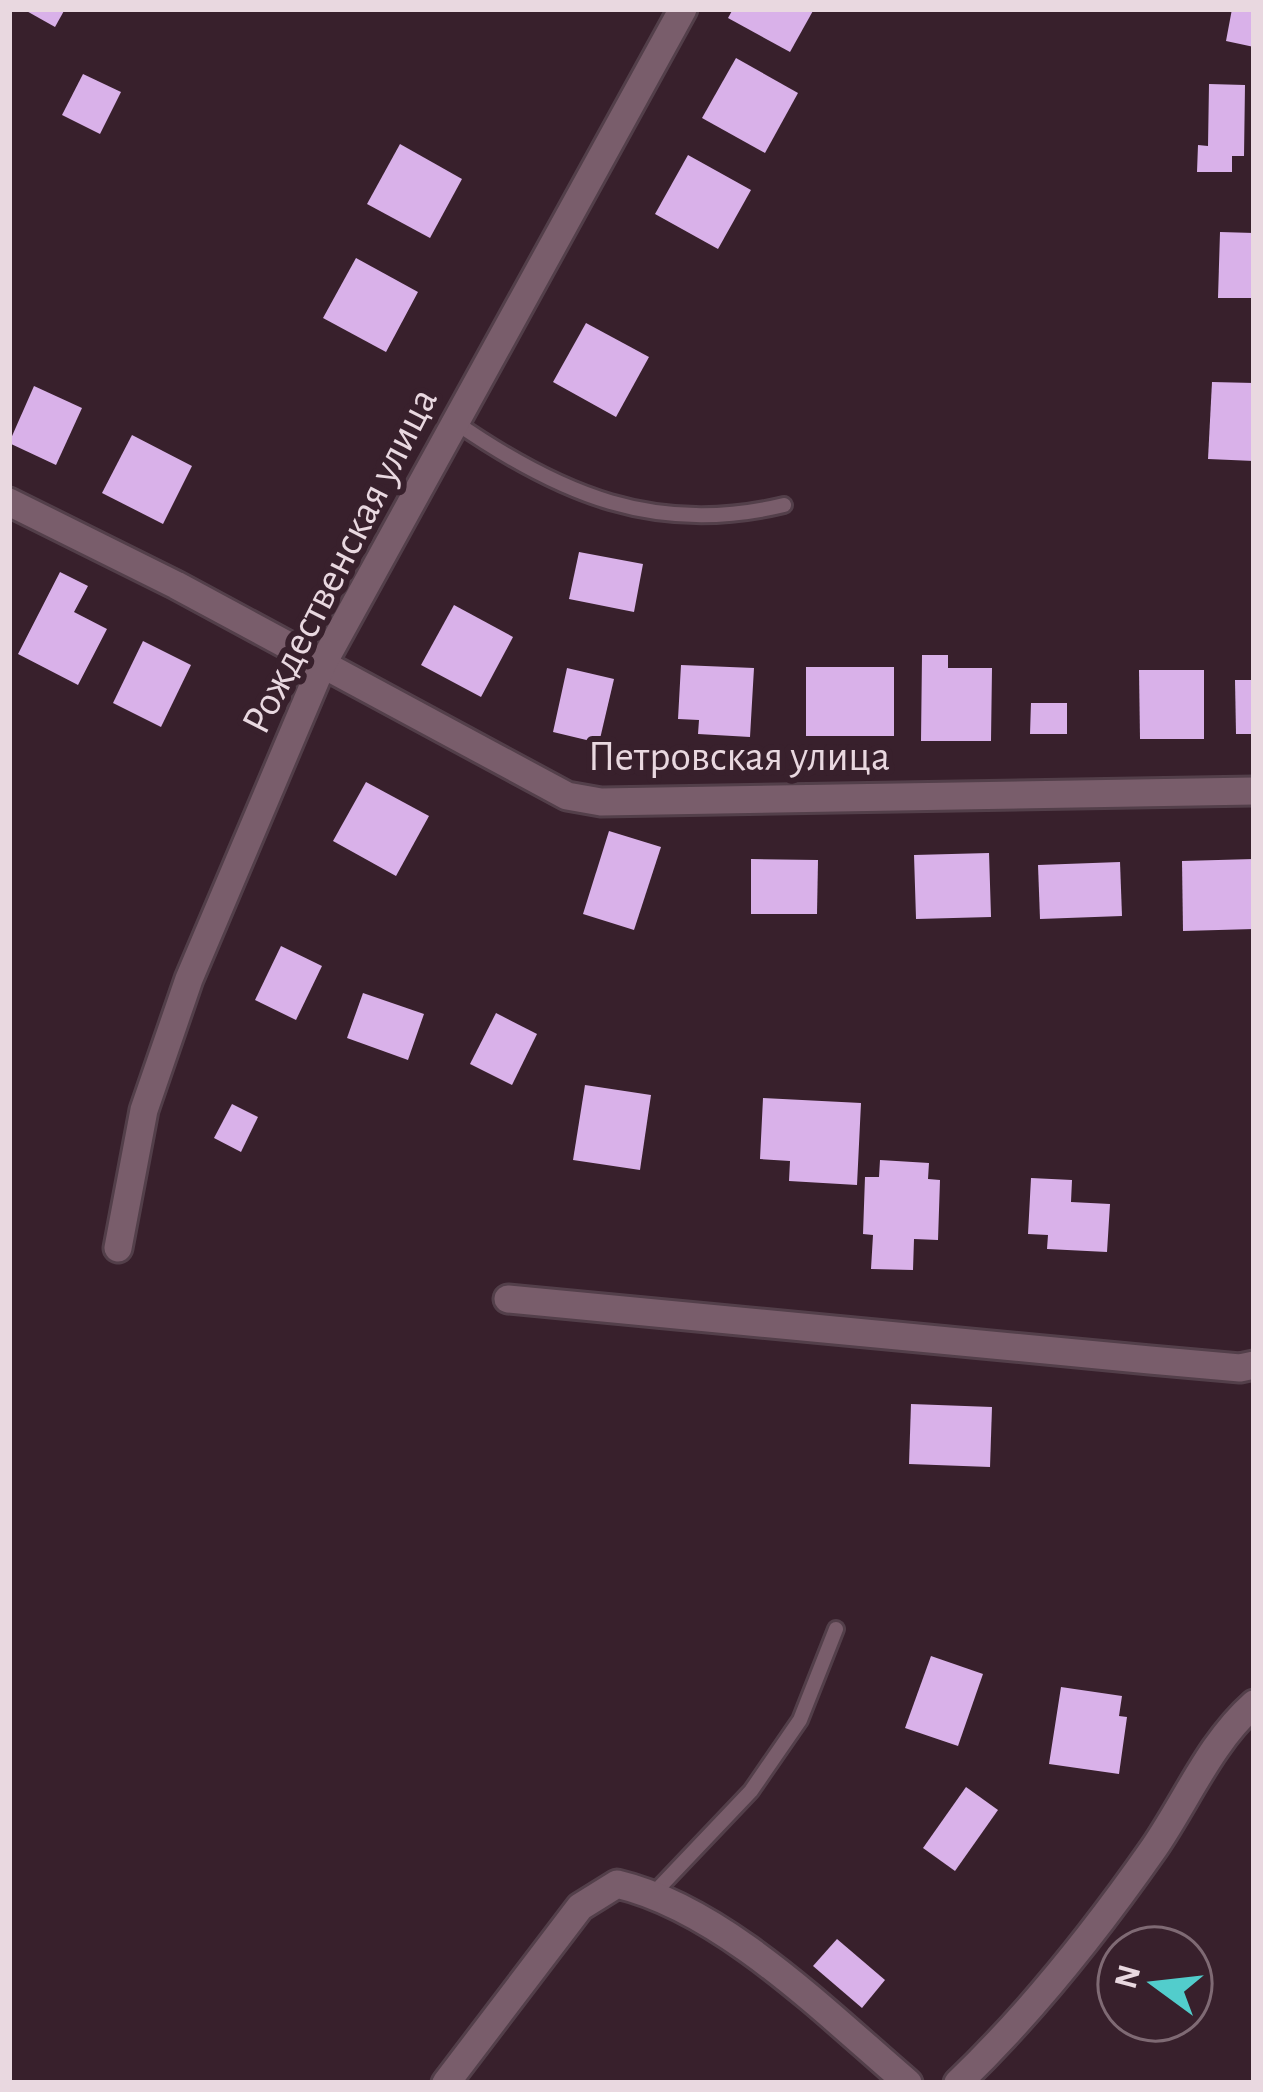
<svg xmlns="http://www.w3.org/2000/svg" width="1263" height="2092" viewBox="0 0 1263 2092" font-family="'Alegreya Sans',sans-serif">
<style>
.building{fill:#d9b1e9}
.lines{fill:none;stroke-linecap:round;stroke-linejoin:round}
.lane-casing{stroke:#533f4a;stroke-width:20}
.street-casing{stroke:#533f4a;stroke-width:33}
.lane{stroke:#795d6b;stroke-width:14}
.street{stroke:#795d6b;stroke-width:27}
.labels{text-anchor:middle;stroke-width:12;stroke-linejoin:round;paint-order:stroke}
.street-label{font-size:42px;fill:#e9d8e0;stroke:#38202c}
</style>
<rect width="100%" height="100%" fill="#38202c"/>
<g class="building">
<polygon points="23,9 65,9 55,27"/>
<polygon points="733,9 814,9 790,52 728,18"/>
<polygon points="1232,9 1254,9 1254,47 1226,41"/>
<polygon points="736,58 798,93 765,153 702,118"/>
<polygon points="83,74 121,92 100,134 62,115"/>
<polygon points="1209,84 1245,85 1244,156 1232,156 1232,172 1197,172 1198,145 1208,146"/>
<polygon points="400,144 462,179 430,238 367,204"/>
<polygon points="688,155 751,190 718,249 655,214"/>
<polygon points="1220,232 1254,233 1254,298 1218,298"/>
<polygon points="356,258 418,292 386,352 323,318"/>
<polygon points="586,323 649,357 616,417 553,382"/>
<polygon points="1212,382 1254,383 1254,461 1208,459"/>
<polygon points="34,386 82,408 56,465 9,443"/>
<polygon points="132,435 192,466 163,524 102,493"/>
<polygon points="579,552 643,564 634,612 569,599"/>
<polygon points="60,572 88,586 74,612 107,629 78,685 18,654"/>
<polygon points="454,605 513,637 481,697 421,665"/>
<polygon points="143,641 191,665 161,727 113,703"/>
<polygon points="922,655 948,655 948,668 992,668 991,741 921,741"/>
<polygon points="681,665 754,668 750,737 698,734 699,720 678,719"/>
<rect x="806" y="667" width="88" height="69"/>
<polygon points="567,668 614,679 599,743 553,732"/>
<polygon points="1139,670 1204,670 1204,739 1140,739"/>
<polygon points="1235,680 1254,680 1254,734 1236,734"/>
<polygon points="1031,703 1067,703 1067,734 1030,734"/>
<polygon points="366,782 429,816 396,876 333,841"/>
<polygon points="609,831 661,847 634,930 583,914"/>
<polygon points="989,853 991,917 916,919 914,855"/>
<polygon points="751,859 818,860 817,914 751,914"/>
<polygon points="1254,859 1254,929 1183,931 1182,861"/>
<polygon points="1120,862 1122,916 1040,919 1038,865"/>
<polygon points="281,946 322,966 296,1020 255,1000"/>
<polygon points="363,993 424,1014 408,1060 347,1038"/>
<polygon points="496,1013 537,1034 512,1085 470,1064"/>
<polygon points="585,1085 651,1095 640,1170 573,1160"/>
<polygon points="763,1098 861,1103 857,1185 789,1181 790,1161 760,1159"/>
<polygon points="232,1104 258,1117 241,1152 214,1138"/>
<polygon points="880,1160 929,1163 928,1179 940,1180 938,1240 914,1239 913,1270 871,1269 873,1235 863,1234 865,1177 879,1177"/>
<polygon points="1031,1178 1072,1180 1071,1202 1110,1204 1107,1252 1047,1249 1048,1235 1028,1234"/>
<polygon points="911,1404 992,1407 990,1467 909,1464"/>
<polygon points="931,1656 983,1674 958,1746 905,1728"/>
<polygon points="1061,1687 1122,1696 1119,1716 1127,1717 1119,1774 1049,1764"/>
<polygon points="966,1787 998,1810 955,1871 923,1848"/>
<polygon points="837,1939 885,1980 862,2008 813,1966"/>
</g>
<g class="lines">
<g class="lane-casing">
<g id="lane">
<path d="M455,422C559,494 656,536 784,505"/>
<polyline points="654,1893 751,1791 800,1720 836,1629"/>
</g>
</g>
<g class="street-casing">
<g id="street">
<polyline points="9,502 176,585 567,796 601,802 1254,791"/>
<polyline points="118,1248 144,1110 189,979 323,663 683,9"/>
<polyline points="508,1299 1150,1360 1240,1368 1254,1365"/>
<path d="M446,2083L580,1907L617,1884C723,1909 826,2013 908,2083"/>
<path d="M958,2083C1031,2013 1096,1931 1154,1848C1187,1800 1210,1743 1254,1704"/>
</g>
</g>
<use href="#lane" class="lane"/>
<use href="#street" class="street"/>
</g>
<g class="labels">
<g class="street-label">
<text transform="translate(338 560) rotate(-63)" y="15">Рождественская улица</text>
<text x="739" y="770">Петровская улица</text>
</g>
</g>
<rect width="1263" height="2092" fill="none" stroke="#e9d8e0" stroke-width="24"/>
<g transform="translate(1155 1984) rotate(285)"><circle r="57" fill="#38202c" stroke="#7f6a74" stroke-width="3"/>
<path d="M0-9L21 45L0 30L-21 45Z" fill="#52cdcc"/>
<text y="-18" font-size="33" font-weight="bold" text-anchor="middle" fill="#e9d8e0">N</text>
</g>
</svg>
